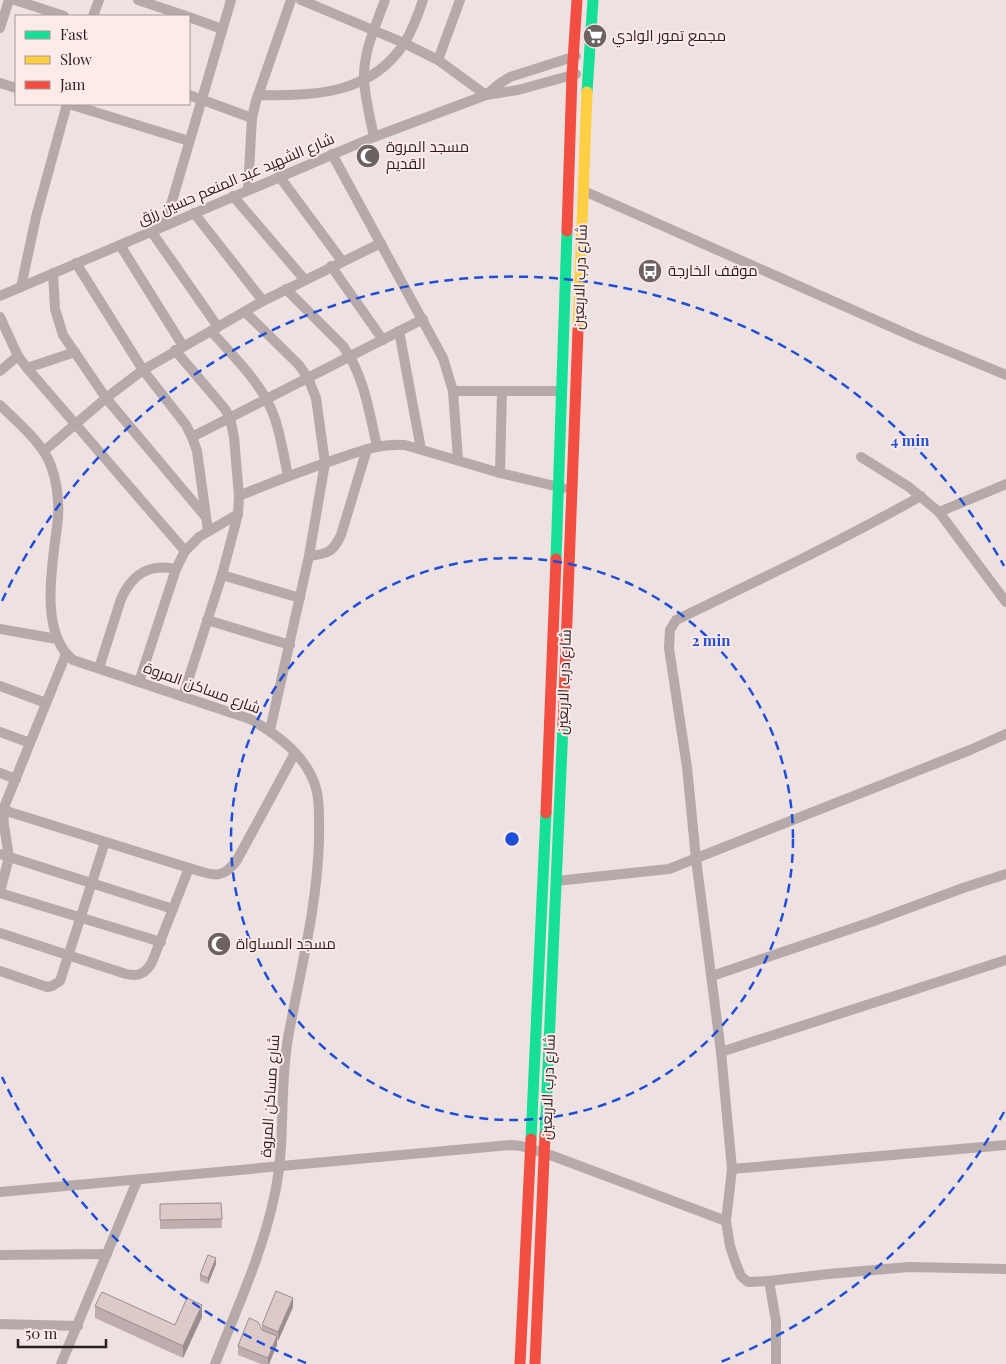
<svg xmlns="http://www.w3.org/2000/svg" width="1006" height="1364" viewBox="0 0 1006 1364" font-family="'Playfair Display',Cairo,serif">
<style>
.lines{fill:none;stroke-linecap:round;stroke-linejoin:round}
.street{stroke:#b6a9a9;stroke-width:10}
.fast{stroke:#16e098;stroke-width:11}
.slow{stroke:#ffcf43;stroke-width:11}
.jam{stroke:#f24e42;stroke-width:11}
.wall{fill:#bfadad}
.shaded-wall{fill:#9b8d8d}
.building{fill:#dec9c9;stroke:#9b8d8d}
.ring{fill:none;stroke:#1d4ed8;stroke-width:2.5;stroke-dasharray:9 6}
.labels{text-anchor:middle;stroke-width:4;stroke-linejoin:round;paint-order:stroke}
.poi-label{font-size:15px;fill:#271e1e;stroke:#feeae9;text-anchor:start}
.street-label{font-size:15px;fill:#271e1e;stroke:#feeae9}
.centre{fill:#1d4ed8;stroke:#feeae9;stroke-width:2.5}
.ring-label{font-size:15px;text-anchor:middle;font-weight:bold;fill:#1d4ed8;stroke:#feeae9;stroke-width:4;stroke-linejoin:round;paint-order:stroke}
</style>
<rect width="100%" height="100%" fill="#eee1e1"/>
<g class="lines">
<g class="street">
<polyline points="15,0 64,16"/>
<polyline points="138,0 186,16"/>
<polyline points="301,0 404,43 438,60 486,95"/>
<polyline points="93,16 99,0"/>
<polyline points="189,17 222,29"/>
<polyline points="0,28 9,0"/>
<polyline points="438,60 460,0"/>
<polyline points="0,83 16,88"/>
<polyline points="189,95 252,118"/>
<path d="M258,95C313,96 372,95 405,42C413,29 418,15 423,0"/>
<polyline points="486,95 499,84 510,77 576,56"/>
<polyline points="69,104 189,141"/>
<path d="M374,137C370,118 365,98 364,79C363,52 376,25 385,0"/>
<polyline points="332,154 443,358 453,391 458,460"/>
<polyline points="279,176 342,261"/>
<polyline points="248,189 252,118 256,101 291,0"/>
<polyline points="584,191 914,337 1006,375"/>
<polyline points="233,196 304,279"/>
<polyline points="194,213 263,301"/>
<polyline points="165,225 231,0"/>
<polyline points="151,231 218,327"/>
<polyline points="120,245 183,346"/>
<polyline points="76,263 143,370 186,425 192,437 197,451 208,531"/>
<polyline points="331,266 383,340"/>
<polyline points="53,273 55,309 63,335 106,398 205,516"/>
<polyline points="21,287 36,217 67,104"/>
<path d="M286,289L343,346C364,375 369,412 377,446"/>
<polyline points="0,296 374,137 486,95 518,90 576,74"/>
<polyline points="245,312 299,365 308,378 316,398 325,463 309,556 270,730"/>
<polyline points="0,317 18,356 27,368 185,551"/>
<path d="M211,331C234,357 264,385 275,419C281,437 284,457 288,476"/>
<polyline points="399,331 421,449"/>
<polyline points="175,350 225,409 230,418 234,437 239,496 238,514 222,575 183,696"/>
<polyline points="27,368 75,352"/>
<polyline points="0,371 18,356"/>
<polyline points="453,391 562,391"/>
<path d="M0,405C17,422 43,443 51,466C57,482 59,500 58,518C54,557 37,632 73,660L250,719C278,735 309,757 317,792C320,807 319,825 319,841C317,908 300,972 288,1038C279,1089 286,1142 275,1193C263,1252 237,1308 215,1364"/>
<polyline points="192,437 423,319"/>
<polyline points="44,451 106,398 143,370 263,301 381,243"/>
<polyline points="861,457 909,487 939,512 1006,602"/>
<polyline points="500,473 502,391"/>
<path d="M239,496C270,483 302,471 334,460C358,452 380,443 405,445L500,473L563,488"/>
<polyline points="939,512 1006,484"/>
<path d="M309,556C328,554 333,552 341,535L367,449"/>
<polyline points="222,575 300,598"/>
<polyline points="207,620 290,645"/>
<polyline points="0,629 57,639"/>
<path d="M99,668L121,599C132,574 149,563 176,569"/>
<polyline points="139,682 176,569 185,551 199,537 238,514"/>
<polyline points="0,686 46,703"/>
<polyline points="0,732 30,743"/>
<polyline points="0,773 16,779"/>
<path d="M0,809L189,868C212,874 221,882 237,860L295,753"/>
<polyline points="0,854 173,909"/>
<polyline points="556,881 669,869 970,750 1006,734"/>
<polyline points="0,892 9,857 4,825 3,810 66,654"/>
<polyline points="0,893 161,942"/>
<path d="M0,933L126,974C139,977 146,973 152,962L189,868"/>
<polyline points="0,971 47,987 52,986 60,981 105,842"/>
<polyline points="712,976 871,922 963,888 1006,874"/>
<polyline points="721,1052 1006,960"/>
<polyline points="732,1169 1006,1145"/>
<polyline points="0,1192 510,1145 521,1146 545,1153 726,1221"/>
<polyline points="0,1255 107,1254"/>
<path d="M769,1281L748,1282L741,1276L736,1264L730,1246L726,1221L732,1169L721,1052L696,859L687,767L669,648L670,630L676,620C759,580 841,541 921,496"/>
<polyline points="0,1324 78,1326"/>
<polyline points="61,1364 137,1181"/>
<polyline points="776,1364 776,1321 769,1281 828,1274 909,1267 1006,1269"/>
</g>
<g class="fast">
<polyline points="587,92 593,0"/>
<polyline points="556,559 567,231"/>
<polyline points="545,1135 563,725"/>
<polyline points="531,1139 546,813"/>
</g>
<polyline class="slow" points="578,330 587,92"/>
<g class="jam">
<polyline points="567,231 572,75 577,0"/>
<polyline points="563,725 578,330"/>
<polyline points="546,813 556,559"/>
<polyline points="520,1364 531,1139"/>
<polyline points="535,1364 545,1135"/>
</g>
</g>
<g class="wall">
<polygon points="221,1203 222,1228 160,1229 160,1204"/>
<polygon points="216,1264 208,1284 200,1281 200,1275"/>
<polygon points="95,1306 175,1325 202,1317 183,1358 95,1318"/>
<polygon points="293,1307 278,1341 277,1340 277,1345 269,1364 261,1364 238,1355 238,1346 262,1329 262,1325"/>
</g>
<g class="shaded-wall">
<polygon points="216,1258 216,1264 208,1284 208,1278"/>
<polygon points="293,1298 293,1307 278,1341 278,1332"/>
<polygon points="202,1305 202,1317 183,1358 183,1346"/>
<polygon points="277,1336 277,1345 269,1364 268,1364 268,1358"/>
</g>
<g class="building">
<polygon points="221,1203 222,1219 160,1220 160,1204"/>
<polygon points="208,1255 216,1258 208,1278 200,1275"/>
<polygon points="276,1291 293,1298 278,1332 262,1325"/>
<polygon points="102,1292 175,1325 187,1298 202,1305 183,1346 95,1306"/>
<polygon points="249,1318 258,1322 262,1330 277,1336 268,1358 238,1346"/>
</g>
<g class="ring">
<circle cx="512" cy="839" r="281"/>
<path d="M1004 1112A563 563 0 0 1 718 1363M306 1363A563 563 0 0 1 2 1077M2 601A563 563 0 0 1 1004 566"/>
</g>
<defs>
<g id="supermarket-disc" transform="scale(1.25)"><circle r="9.5" fill="#6d6262" stroke="#feeae9"/><path d="M-6-5.5h2.5l.6 2H6L4.5 2H-2.5L-4.4-4H-6ZM-1.5 3.2a1.3 1.3 0 1 0 .1 0ZM3 3.2a1.3 1.3 0 1 0 .1 0Z" fill="#fff"/></g>
<g id="mosque-disc" transform="scale(1.25)"><circle r="9.5" fill="#6d6262" stroke="#feeae9"/><path d="M3.5-4.9A6 6 0 1 0 3.5 4.9A5 5 0 1 1 3.5-4.9Z" fill="#fff"/></g>
<g id="bus-disc" transform="scale(1.25)"><circle r="9.5" fill="#6d6262" stroke="#feeae9"/><path d="M-5-6H5V4H4V6H2V4H-2V6H-4V4H-5ZM-3.5-4V0h7V-4ZM-3.5 1.2v1.5H-2V1.2ZM2 1.2v1.5H3.5V1.2Z" fill="#fff"/></g>
</defs>
<g fill-rule="evenodd">
<use href="#supermarket-disc" x="595" y="36"/>
<use href="#mosque-disc" x="368" y="156"/>
<use href="#bus-disc" x="650" y="271"/>
<use href="#mosque-disc" x="219" y="944"/>
</g>
<g class="labels">
<g class="poi-label">
<text x="612" y="41">مجمع تمور الوادي</text>
<text x="386" y="152">مسجد المروة<tspan x="386" dy="17">القديم</tspan></text>
<text x="668" y="276">موقف الخارجة</text>
<text x="236" y="949">مسجد المساواة</text>
</g>
<g class="street-label">
<text transform="translate(236 179) rotate(-23)" y="5">شارع الشهيد عبد المنعم حسين رزق</text>
<text transform="translate(580 277) rotate(-88)" y="5">شارع درب الاربعين</text>
<text transform="translate(564 682) rotate(-88)" y="5">شارع درب الاربعين</text>
<text transform="translate(202 688) rotate(20)" y="5">شارع مساكن المروة</text>
<text transform="translate(548 1087) rotate(-88)" y="5">شارع درب الاربعين</text>
<text transform="translate(270 1096) rotate(-86)" y="5">شارع مساكن المروة</text>
</g>
</g>
<circle cx="512" cy="839" r="8" class="centre"/>
<g class="ring-label">
<text x="910" y="446">4 min</text>
<text x="711" y="646">2 min</text>
</g>
<rect x="15" y="15" width="175" height="90" fill="#feeae9" stroke="#a89898"/>
<rect x="25" y="31" width="25" height="8" fill="#16e098" stroke="#a89898"/>
<text x="60" y="40" font-size="15" fill="#271e1e">Fast</text>
<rect x="25" y="56" width="25" height="8" fill="#ffcf43" stroke="#a89898"/>
<text x="60" y="65" font-size="15" fill="#271e1e">Slow</text>
<rect x="25" y="81" width="25" height="8" fill="#f24e42" stroke="#a89898"/>
<text x="60" y="90" font-size="15" fill="#271e1e">Jam</text>
<path d="M18 1339v8h88v-8" fill="none" stroke="#271e1e" stroke-width="2.5"/>
<text x="25" y="1339" font-size="15" fill="#271e1e" stroke="#feeae9" stroke-width="4" paint-order="stroke">50 m</text>
</svg>
